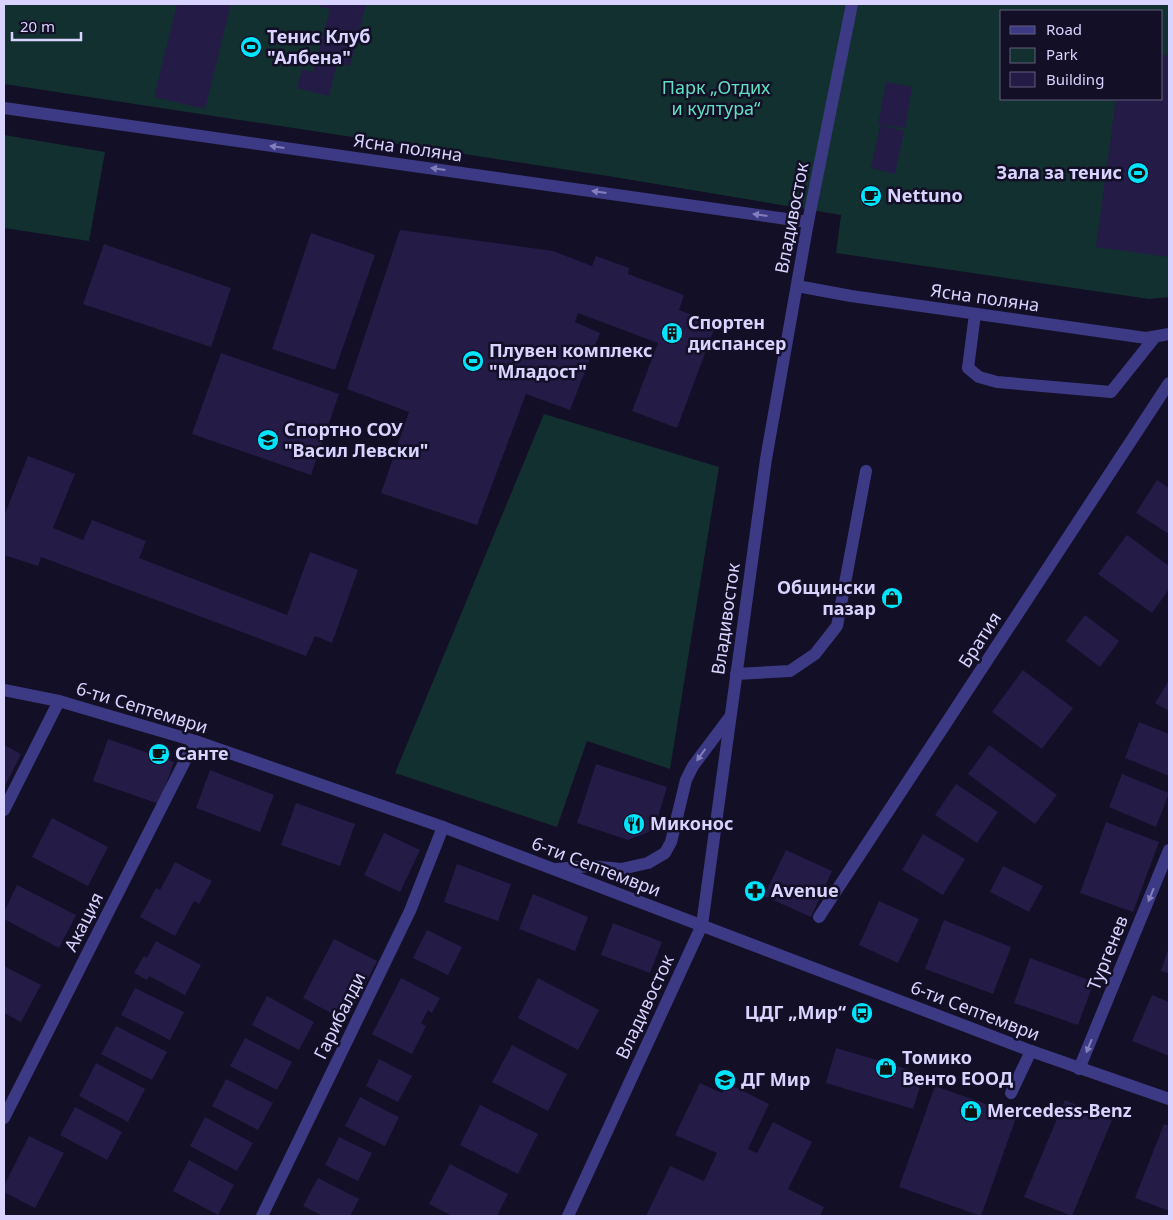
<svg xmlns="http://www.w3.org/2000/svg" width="1173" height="1220" viewBox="0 0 1173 1220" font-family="'Noto Sans',sans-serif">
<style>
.green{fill:#12302f;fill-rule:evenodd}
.building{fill:#241b47}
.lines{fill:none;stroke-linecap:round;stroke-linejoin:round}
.minor{stroke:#3d3a85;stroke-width:12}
.oneway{fill:#837fbc}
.labels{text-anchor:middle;stroke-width:5;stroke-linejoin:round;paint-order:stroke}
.poi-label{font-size:18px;font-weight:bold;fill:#d9d4ff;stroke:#130f26;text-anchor:start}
.park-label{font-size:18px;fill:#5fe0c0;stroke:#130f26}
.street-label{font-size:18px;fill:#d9d4ff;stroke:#130f26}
</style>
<rect width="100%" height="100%" fill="#130f26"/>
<g class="green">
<path d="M4,4H1169V297L1149,299L836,253L841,215L608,176L4,84ZM1002,11H1162V99H1002Z"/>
<polygon points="4,135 105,152 89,241 4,228"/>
<polygon points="544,414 719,467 670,769 587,741 557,827 395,773"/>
</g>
<g class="building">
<polygon points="177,4 231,4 205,109 154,97"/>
<polygon points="318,4 366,4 350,66 337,63 329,96 297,88 302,69 313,72 330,9 318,6"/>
<polygon points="1162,55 1169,56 1169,257 1096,247 1116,99 1162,99"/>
<polygon points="886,82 912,87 905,128 878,124"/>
<polygon points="880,125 904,131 895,174 871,168"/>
<polygon points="400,230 553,251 592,266 596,256 629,268 628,274 684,295 679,310 716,324 677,428 632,411 658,343 578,313 575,322 600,333 570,410 526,394 477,525 381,493 409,412 347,389"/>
<polygon points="311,233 375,255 335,370 272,349"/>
<polygon points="104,244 231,288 211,347 83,304"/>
<polygon points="221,353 339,394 311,475 192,434"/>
<polygon points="28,456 75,474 53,528 83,540 92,520 146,541 139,558 287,615 310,552 358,570 332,643 315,636 306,656 41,557 38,566 4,555 4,516"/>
<polygon points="1157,480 1169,488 1169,534 1136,513"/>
<polygon points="1127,535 1169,566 1169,589 1152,613 1098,574"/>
<polygon points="1085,615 1119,641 1100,667 1066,641"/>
<polygon points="1023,670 1073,708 1042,749 992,712"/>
<polygon points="1169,680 1169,711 1155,703"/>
<polygon points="1139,722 1169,734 1169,776 1125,758"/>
<polygon points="108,739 174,762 159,804 93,781"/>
<polygon points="4,745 21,754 4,788"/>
<polygon points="989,745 1057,795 1035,824 968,774"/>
<polygon points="596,764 667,787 654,830 628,840 577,823"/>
<polygon points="210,770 274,795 260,832 196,808"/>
<polygon points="1122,774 1169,793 1156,827 1109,807"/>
<polygon points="956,784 998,812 977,843 935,815"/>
<polygon points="296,803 355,824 340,866 281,845"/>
<polygon points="52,818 108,847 88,886 32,857"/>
<polygon points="1106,822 1159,842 1133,912 1080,893"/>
<polygon points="384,833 420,850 400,892 364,875"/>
<polygon points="923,834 965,859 943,895 902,870"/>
<polygon points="786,850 832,871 811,917 764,896"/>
<polygon points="175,862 212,881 199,904 194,901 175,936 140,917 156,888 160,890"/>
<polygon points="457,864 511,884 498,921 444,902"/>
<polygon points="1003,866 1043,886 1029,912 990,892"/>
<polygon points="17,885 76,915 59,948 4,919 4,912"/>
<polygon points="533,894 588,917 575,951 519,929"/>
<polygon points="879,901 919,919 898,963 859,945"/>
<polygon points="944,920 1011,947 993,994 925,969"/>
<polygon points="613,923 662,942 650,973 601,955"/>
<polygon points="427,930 462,947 448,975 413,958"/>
<polygon points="334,939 377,961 346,1021 303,998"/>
<polygon points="156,941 201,965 185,995 149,976 147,980 134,973 144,956 147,958"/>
<polygon points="1169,947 1169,973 1161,971"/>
<polygon points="1030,958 1094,982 1078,1025 1014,1003"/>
<polygon points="4,966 41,985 21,1022 4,1013"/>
<polygon points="401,978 440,998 432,1013 428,1010 421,1023 426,1026 412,1054 372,1034"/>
<polygon points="538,978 599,1010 578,1050 518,1018"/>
<polygon points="135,988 184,1012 170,1040 121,1015"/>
<polygon points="1152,995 1169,1002 1169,1056 1132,1041"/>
<polygon points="267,996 314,1022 299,1050 252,1025"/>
<polygon points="116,1026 167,1052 152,1080 101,1054"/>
<polygon points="245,1038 292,1062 277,1090 230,1066"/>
<polygon points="512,1045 567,1074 548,1111 492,1082"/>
<polygon points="836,1048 924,1074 913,1109 826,1083"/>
<polygon points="379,1059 412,1076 398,1102 366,1086"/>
<polygon points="96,1063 145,1089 128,1122 79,1096"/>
<polygon points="226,1079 273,1103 258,1130 212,1106"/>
<polygon points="700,1083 722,1093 729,1084 769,1104 748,1149 757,1153 773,1122 812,1142 788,1189 824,1207 820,1216 646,1216 670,1166 704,1181 717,1153 675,1135"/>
<polygon points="935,1086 1017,1115 981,1216 899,1187"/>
<polygon points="360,1097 399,1117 385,1146 345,1126"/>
<polygon points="1065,1100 1112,1120 1072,1216 1024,1197"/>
<polygon points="480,1105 538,1134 518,1174 460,1145"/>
<polygon points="75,1107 122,1132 107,1160 60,1135"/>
<polygon points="205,1117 253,1143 237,1171 190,1146"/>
<polygon points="1164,1124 1169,1126 1169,1211 1135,1198"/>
<polygon points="29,1136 64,1153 35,1208 4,1192 4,1186"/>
<polygon points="339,1137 372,1153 358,1181 325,1165"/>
<polygon points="189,1160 234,1185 218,1215 173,1191"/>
<polygon points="450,1164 508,1194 497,1216 452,1216 429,1204"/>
<polygon points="318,1178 359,1199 350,1216 323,1216 303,1206"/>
</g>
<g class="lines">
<g class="minor">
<polyline points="4,108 808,222"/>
<polyline points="797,286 851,296 1146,338 1169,334"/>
<polyline points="975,314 968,368 979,377 997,382 1111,392 1155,337"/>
<polyline points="736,674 790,671 815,654 837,626 866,471"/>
<polyline points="4,690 59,701 195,741 443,827 1031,1051 1169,1099"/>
<polyline points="4,810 59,701"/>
<polyline points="556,869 590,866 621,869 648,863 665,853 671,842 686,780 693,766 729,718"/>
<polyline points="819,917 1169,383"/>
<polyline points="1079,1069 1169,850"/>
<polyline points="1011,1093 1031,1051"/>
<polyline points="4,1118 195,741"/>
<polyline points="262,1216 410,911 443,827"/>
<polyline points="568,1216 702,925 766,459 808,222 852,4"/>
</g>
</g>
<defs><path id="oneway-solid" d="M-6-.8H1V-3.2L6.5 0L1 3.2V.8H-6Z" transform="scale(1.25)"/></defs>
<g class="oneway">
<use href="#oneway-solid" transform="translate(277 147) rotate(-172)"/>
<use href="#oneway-solid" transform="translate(438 169) rotate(-172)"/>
<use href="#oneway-solid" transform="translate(599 192) rotate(-172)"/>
<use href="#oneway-solid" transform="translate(760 215) rotate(-172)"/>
<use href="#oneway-solid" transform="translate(701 755) rotate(126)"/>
<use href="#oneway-solid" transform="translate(1151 895) rotate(112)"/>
<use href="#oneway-solid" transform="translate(1089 1046) rotate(112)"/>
</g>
<defs>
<g id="stadium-disc" transform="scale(1.125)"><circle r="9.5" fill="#00e5ff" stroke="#130f26"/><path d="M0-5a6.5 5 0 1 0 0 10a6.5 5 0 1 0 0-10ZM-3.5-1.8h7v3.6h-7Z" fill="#111"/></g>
<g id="cafe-disc" transform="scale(1.125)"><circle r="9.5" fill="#00e5ff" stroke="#130f26"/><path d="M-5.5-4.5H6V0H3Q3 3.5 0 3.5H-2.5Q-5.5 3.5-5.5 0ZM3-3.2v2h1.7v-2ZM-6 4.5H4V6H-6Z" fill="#111"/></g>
<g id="building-disc" transform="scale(1.125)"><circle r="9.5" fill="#00e5ff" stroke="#130f26"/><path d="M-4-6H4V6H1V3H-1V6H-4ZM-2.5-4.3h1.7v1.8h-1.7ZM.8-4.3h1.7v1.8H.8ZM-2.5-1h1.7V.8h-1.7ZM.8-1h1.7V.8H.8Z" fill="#111"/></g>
<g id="school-disc" transform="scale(1.125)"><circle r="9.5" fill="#00e5ff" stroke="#130f26"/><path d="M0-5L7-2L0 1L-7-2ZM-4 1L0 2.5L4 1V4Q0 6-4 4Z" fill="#111"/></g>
<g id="shop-disc" transform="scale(1.125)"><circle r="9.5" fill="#00e5ff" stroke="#130f26"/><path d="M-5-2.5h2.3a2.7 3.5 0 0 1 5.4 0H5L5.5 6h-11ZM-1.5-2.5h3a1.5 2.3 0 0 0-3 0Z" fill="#111"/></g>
<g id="restaurant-disc" transform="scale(1.125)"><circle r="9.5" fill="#00e5ff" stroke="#130f26"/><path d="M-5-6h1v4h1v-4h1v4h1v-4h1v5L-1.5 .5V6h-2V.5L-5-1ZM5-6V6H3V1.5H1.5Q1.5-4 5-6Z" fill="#111"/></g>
<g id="pharmacy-disc" transform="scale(1.125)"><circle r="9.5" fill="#00e5ff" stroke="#130f26"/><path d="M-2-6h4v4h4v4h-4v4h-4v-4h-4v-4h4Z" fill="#111"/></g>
<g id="bus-disc" transform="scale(1.125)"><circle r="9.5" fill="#00e5ff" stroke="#130f26"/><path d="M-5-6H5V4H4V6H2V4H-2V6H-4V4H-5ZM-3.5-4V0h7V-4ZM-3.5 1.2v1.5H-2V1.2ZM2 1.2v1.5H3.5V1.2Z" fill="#111"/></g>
</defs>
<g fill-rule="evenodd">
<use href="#stadium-disc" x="251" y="47"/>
<use href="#stadium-disc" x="1138" y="173"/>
<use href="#cafe-disc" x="871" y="196"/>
<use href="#building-disc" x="672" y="333"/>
<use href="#stadium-disc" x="473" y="361"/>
<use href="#school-disc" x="268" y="440"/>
<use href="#shop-disc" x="892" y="598"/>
<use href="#cafe-disc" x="159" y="754"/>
<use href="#restaurant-disc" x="634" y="824"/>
<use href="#pharmacy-disc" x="755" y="891"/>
<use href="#bus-disc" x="862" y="1013"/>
<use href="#shop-disc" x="886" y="1068"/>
<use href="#school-disc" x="725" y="1080"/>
<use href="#shop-disc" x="971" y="1111"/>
</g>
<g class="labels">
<g class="poi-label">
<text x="267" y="43">Тенис Клуб<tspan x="267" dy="21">"Албена"</tspan></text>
<text x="1122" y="179" text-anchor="end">Зала за тенис</text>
<text x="887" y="202">Nettuno</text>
<text x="688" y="329">Спортен<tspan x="688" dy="21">диспансер</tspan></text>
<text x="489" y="357">Плувен комплекс<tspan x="489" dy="21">"Младост"</tspan></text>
<text x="284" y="436">Спортно СОУ<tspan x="284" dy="21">"Васил Левски"</tspan></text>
<text x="876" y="594" text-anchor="end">Общински<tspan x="876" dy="21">пазар</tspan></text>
<text x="175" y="760">Санте</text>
<text x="650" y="830">Миконос</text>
<text x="771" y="897">Avenue</text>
<text x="846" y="1019" text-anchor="end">ЦДГ „Мир“</text>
<text x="902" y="1064">Томико<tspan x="902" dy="21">Венто ЕООД</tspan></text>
<text x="741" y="1086">ДГ Мир</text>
<text x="987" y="1117">Mercedess-Benz</text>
</g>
<g class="park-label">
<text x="716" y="94">Парк „Отдих<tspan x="716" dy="21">и култура“</tspan></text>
</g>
<g class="street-label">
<text transform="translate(408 148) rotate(8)" y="6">Ясна поляна</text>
<text transform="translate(792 218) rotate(-79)" y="6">Владивосток</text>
<text transform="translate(985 298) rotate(8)" y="6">Ясна поляна</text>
<text transform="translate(726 619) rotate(-82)" y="6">Владивосток</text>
<text transform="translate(980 640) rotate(-57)" y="6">Братия</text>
<text transform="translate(142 708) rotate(17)" y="6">6-ти Септември</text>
<text transform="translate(596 867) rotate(21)" y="6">6-ти Септември</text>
<text transform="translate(84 922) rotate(-63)" y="6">Акация</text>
<text transform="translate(1108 953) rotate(-68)" y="6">Тургенев</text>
<text transform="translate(645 1007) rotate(-65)" y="6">Владивосток</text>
<text transform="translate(975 1011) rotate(21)" y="6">6-ти Септември</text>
<text transform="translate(340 1016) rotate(-64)" y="6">Гарибалди</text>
</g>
</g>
<rect width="1173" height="1220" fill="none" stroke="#d9d4ff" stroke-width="10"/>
<rect x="1000" y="10" width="162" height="90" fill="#130f26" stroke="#625e7d"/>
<rect x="1010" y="26" width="25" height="8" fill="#3d3a85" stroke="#625e7d"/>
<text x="1046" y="35" font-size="15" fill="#d9d4ff">Road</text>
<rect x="1010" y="48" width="25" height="15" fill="#12302f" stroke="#625e7d"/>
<text x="1046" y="60" font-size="15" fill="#d9d4ff">Park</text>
<rect x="1010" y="72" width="25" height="15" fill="#241b47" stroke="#625e7d"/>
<text x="1046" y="85" font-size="15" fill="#d9d4ff">Building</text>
<path d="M12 32v8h69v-8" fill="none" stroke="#d9d4ff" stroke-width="2.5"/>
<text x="20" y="32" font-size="15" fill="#d9d4ff" stroke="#130f26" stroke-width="4" paint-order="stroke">20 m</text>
</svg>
